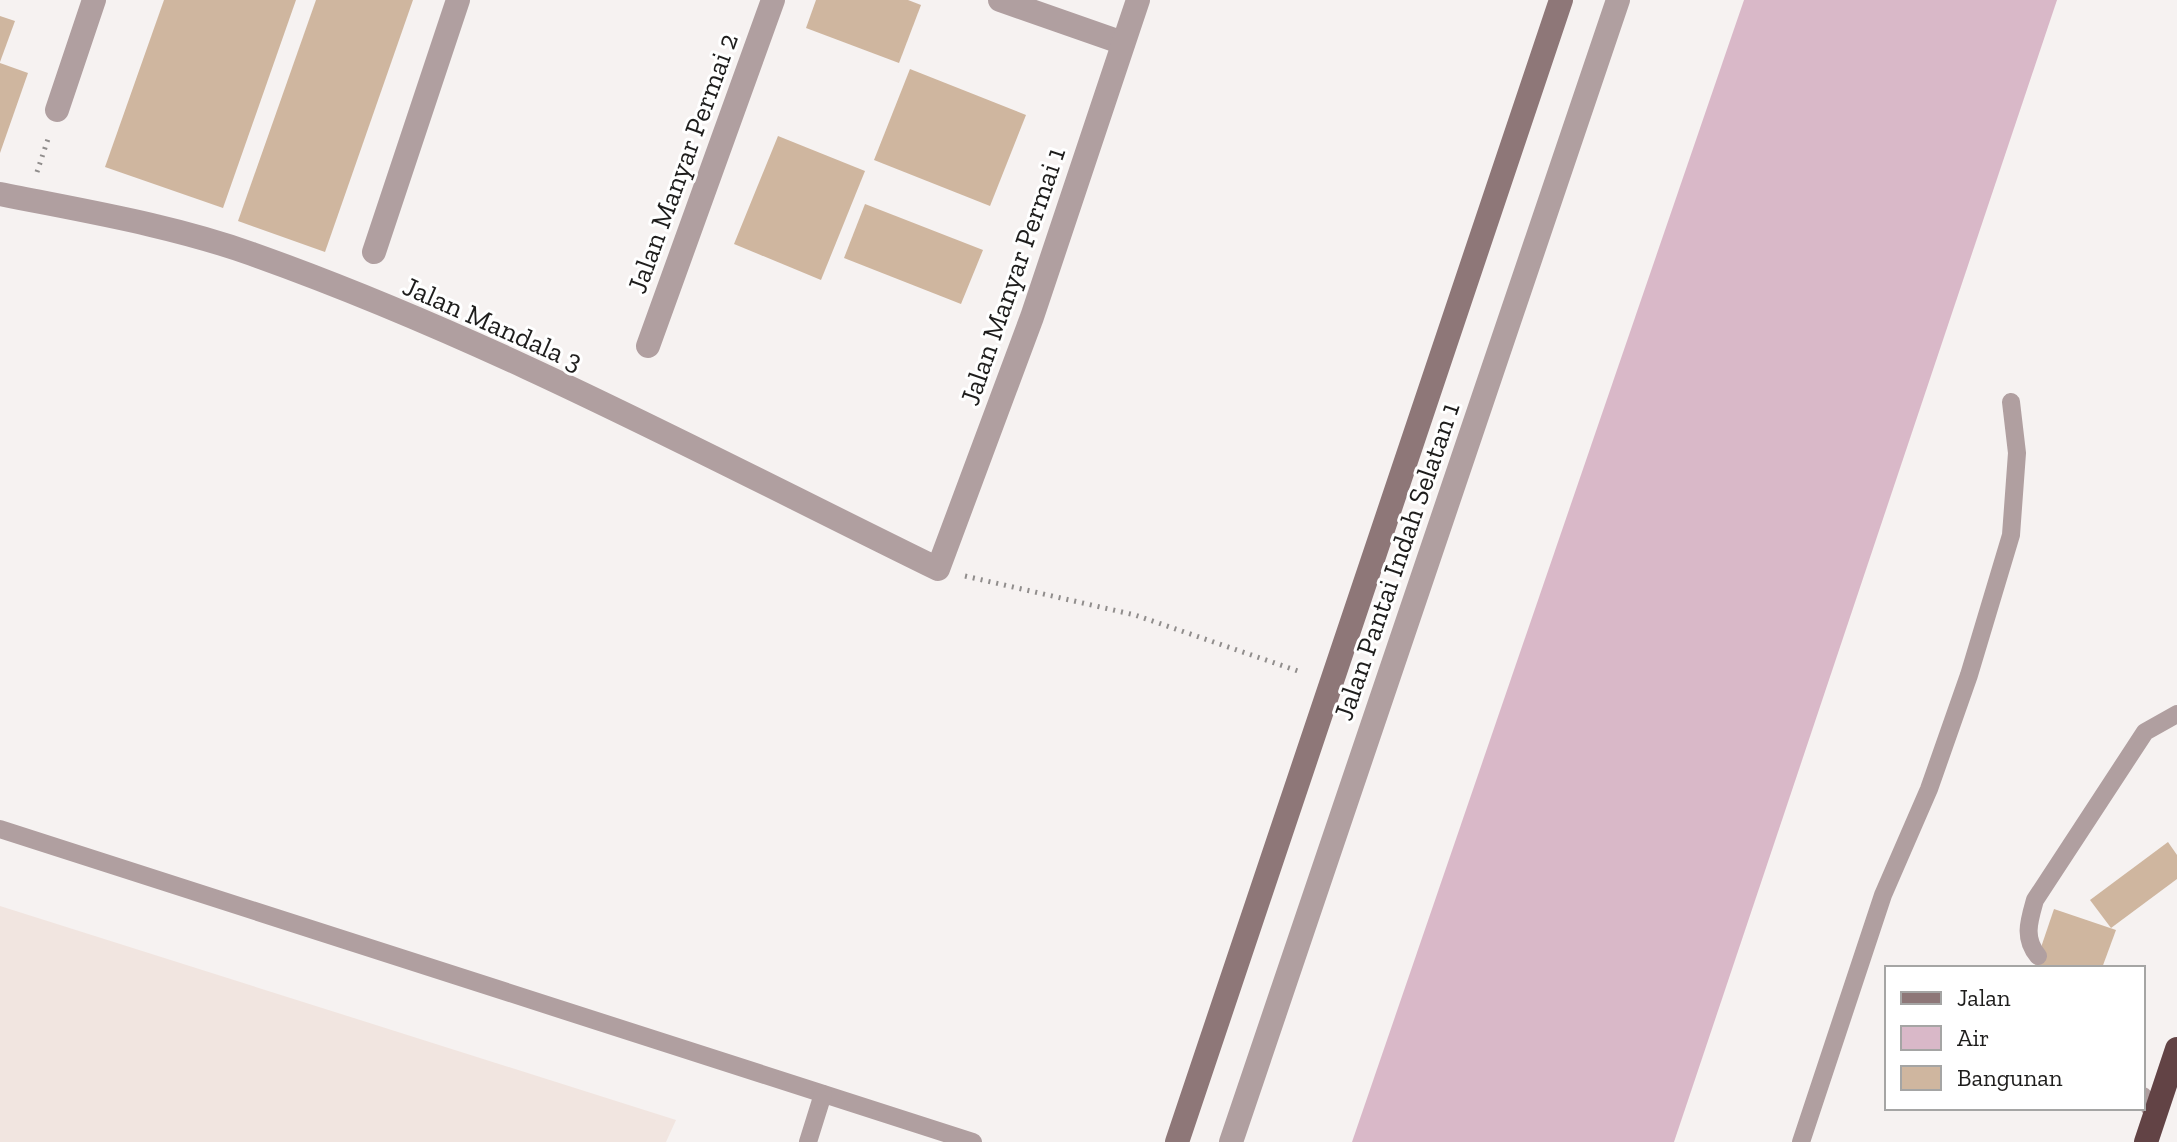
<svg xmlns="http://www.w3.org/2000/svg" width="2177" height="1142" viewBox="0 0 2177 1142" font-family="'Zilla Slab',serif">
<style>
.built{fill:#f1e5e0}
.water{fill:#d9b8c8}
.building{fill:#cfb69f}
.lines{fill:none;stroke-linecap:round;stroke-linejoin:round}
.path{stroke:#908d8c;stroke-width:5;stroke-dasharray:2 6;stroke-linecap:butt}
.lane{stroke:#b09fa0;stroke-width:18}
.street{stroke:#b09fa0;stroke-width:24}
.secondary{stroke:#8e7778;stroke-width:24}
.highway{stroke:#624345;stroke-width:24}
.labels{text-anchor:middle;stroke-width:6;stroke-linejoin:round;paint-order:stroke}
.street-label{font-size:28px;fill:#1e1d1c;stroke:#fff}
</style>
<rect width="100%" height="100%" fill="#f6f2f1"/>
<polygon class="built" points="0,906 676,1120 666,1142 0,1142"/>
<polygon class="water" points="1744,0 2057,0 1674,1142 1352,1142"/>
<g class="building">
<polygon points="164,0 296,0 223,208 105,167"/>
<polygon points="316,0 413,0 325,252 238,221"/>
<polygon points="816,0 908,0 921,5 899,63 806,28"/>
<polygon points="0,16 15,21 0,62"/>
<polygon points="0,63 28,73 0,153"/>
<polygon points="910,69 1026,115 990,206 874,160"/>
<polygon points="778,136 865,171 821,280 734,244"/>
<polygon points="865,204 983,250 961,304 844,258"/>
<polygon points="2168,842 2177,855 2177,879 2111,928 2090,900"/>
<polygon points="2054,909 2116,930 2102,968 2034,968"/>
</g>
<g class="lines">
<g class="path">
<polyline points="37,172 49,136"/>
<polyline points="965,576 1135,615 1298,671"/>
</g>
<g class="lane">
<polyline points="0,829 973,1142"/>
<path d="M2038,956C2023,938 2029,921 2035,900L2145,732L2177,714"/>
<polyline points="2143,1096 2155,1116"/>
<polyline points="808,1142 823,1094"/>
<polyline points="1801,1142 1883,895 1929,789 1969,675 2011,535 2017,453 2011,402"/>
</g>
<g class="street">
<polyline points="1000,0 1123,43"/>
<polyline points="57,110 94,0"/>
<path d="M0,194C84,211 171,225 252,254C489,338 713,459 938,569L1032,317L1138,0"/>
<polyline points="374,252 458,0"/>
<polyline points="648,346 773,0"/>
<polyline points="1231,1142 1618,0"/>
</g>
<polyline class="secondary" points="1177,1142 1561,0"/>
<polyline class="highway" points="2146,1142 2177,1049"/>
</g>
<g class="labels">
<g class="street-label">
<text transform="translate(682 163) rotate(-70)" y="10">Jalan Manyar Permai 2</text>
<text transform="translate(1012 276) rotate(-71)" y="10">Jalan Manyar Permai 1</text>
<text transform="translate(493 323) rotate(24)" y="10">Jalan Mandala 3</text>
<text transform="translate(1396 561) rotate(-71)" y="10">Jalan Pantai Indah Selatan 1</text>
</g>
</g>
<rect x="1885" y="966" width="260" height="144" fill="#ffffff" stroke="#a5a5a4" stroke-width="2"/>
<rect x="1901" y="992" width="40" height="12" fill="#8e7778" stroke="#a5a5a4" stroke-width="2"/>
<text x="1957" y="1006" font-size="24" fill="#1e1d1c">Jalan</text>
<rect x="1901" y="1026" width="40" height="24" fill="#d9b8c8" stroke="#a5a5a4" stroke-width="2"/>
<text x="1957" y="1046" font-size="24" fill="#1e1d1c">Air</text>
<rect x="1901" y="1066" width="40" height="24" fill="#cfb69f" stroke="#a5a5a4" stroke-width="2"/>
<text x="1957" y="1086" font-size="24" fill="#1e1d1c">Bangunan</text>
</svg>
